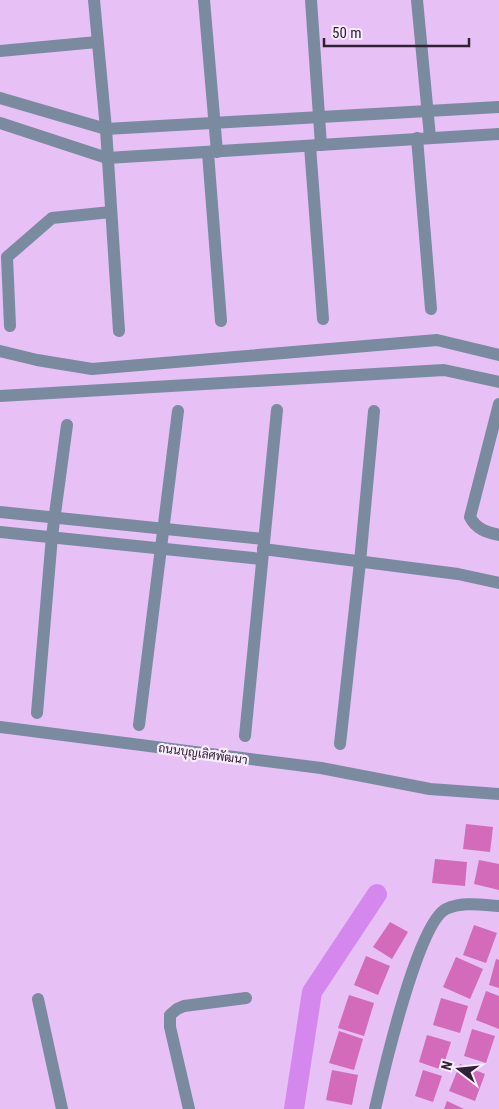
<svg xmlns="http://www.w3.org/2000/svg" width="499" height="1109" viewBox="0 0 499 1109" font-family="'Roboto Condensed',Sarabun,sans-serif">
<style>
.lines{fill:none;stroke-linecap:round;stroke-linejoin:round}
.canal{stroke:#d488ee;stroke-width:20}
.building{fill:#d36aba}
.minor{stroke:#7a8a9f;stroke-width:12}
.labels{text-anchor:middle;stroke-width:4.5;stroke-linejoin:round;paint-order:stroke}
.street-label{font-size:12px;fill:#302135;stroke:#f8ecfc}
</style>
<rect width="100%" height="100%" fill="#e7c0f5"/>
<g class="lines">
<polyline class="canal" points="294,1109 312,992 377,894"/>
</g>
<g class="building">
<polygon points="466,824 493,827 490,852 463,849"/>
<polygon points="435,859 467,862 465,886 432,883"/>
<polygon points="479,860 499,864 499,890 474,884"/>
<polygon points="390,922 408,932 392,959 373,947"/>
<polygon points="474,925 497,933 486,963 463,955"/>
<polygon points="366,956 390,966 378,995 354,985"/>
<polygon points="456,957 483,969 470,999 443,987"/>
<polygon points="496,959 499,960 499,988 489,985"/>
<polygon points="486,991 499,996 499,1029 476,1020"/>
<polygon points="349,995 374,1003 364,1036 338,1028"/>
<polygon points="441,998 468,1006 460,1033 433,1025"/>
<polygon points="472,1029 495,1036 486,1063 464,1056"/>
<polygon points="339,1031 363,1039 354,1070 329,1063"/>
<polygon points="427,1035 451,1042 442,1070 419,1062"/>
<polygon points="460,1064 485,1074 475,1101 449,1091"/>
<polygon points="332,1070 358,1075 352,1105 326,1100"/>
<polygon points="423,1070 442,1076 433,1102 415,1096"/>
<polygon points="447,1101 464,1109 444,1109"/>
</g>
<g class="lines">
<g class="minor">
<polyline points="94,0 106,129 119,331"/>
<polyline points="204,0 217,152"/>
<polyline points="311,0 321,145"/>
<polyline points="417,0 430,137"/>
<polyline points="0,51 97,42"/>
<polyline points="0,98 106,129 499,107"/>
<polyline points="0,123 107,158 499,134"/>
<polyline points="417,138 431,309"/>
<polyline points="310,146 323,319"/>
<polyline points="208,153 221,321"/>
<polyline points="10,326 7,257 52,218 111,212"/>
<polyline points="0,351 37,360 92,369 437,340 499,355"/>
<polyline points="0,396 444,370 499,382"/>
<path d="M499,404L470,517C476,529 486,532 499,535"/>
<polyline points="0,512 264,539"/>
<polyline points="0,532 262,559"/>
<polyline points="263,549 458,574 499,583"/>
<polyline points="37,713 52,536 67,425"/>
<polyline points="139,725 178,411"/>
<polyline points="0,727 321,768 430,789 499,794"/>
<polyline points="245,736 277,410"/>
<polyline points="340,744 360,562 374,411"/>
<polyline points="38,999 62,1109"/>
<polyline points="189,1109 170,1027 170,1015 177,1009 184,1006 246,998"/>
<path d="M375,1109C383,1074 418,923 446,909C462,901 482,905 499,906"/>
</g>
</g>
<g class="labels">
<g class="street-label">
<text transform="translate(203 754) rotate(8)" y="4">ถนนบุญเลิศพัฒนา</text>
</g>
</g>
<g transform="translate(459 1069) rotate(286)" stroke="#f8ecfc" stroke-width="4" paint-order="stroke">
<path d="M0-4L9 19L0 12L-9 19Z" fill="#302135"/>
<text y="-8" font-size="14" font-weight="bold" text-anchor="middle" fill="#302135">N</text>
</g>
<path d="M324 38v8h145v-8" fill="none" stroke="#302135" stroke-width="2.5"/>
<text x="332" y="38" font-size="15" fill="#302135" stroke="#f8ecfc" stroke-width="4" paint-order="stroke">50 m</text>
</svg>
